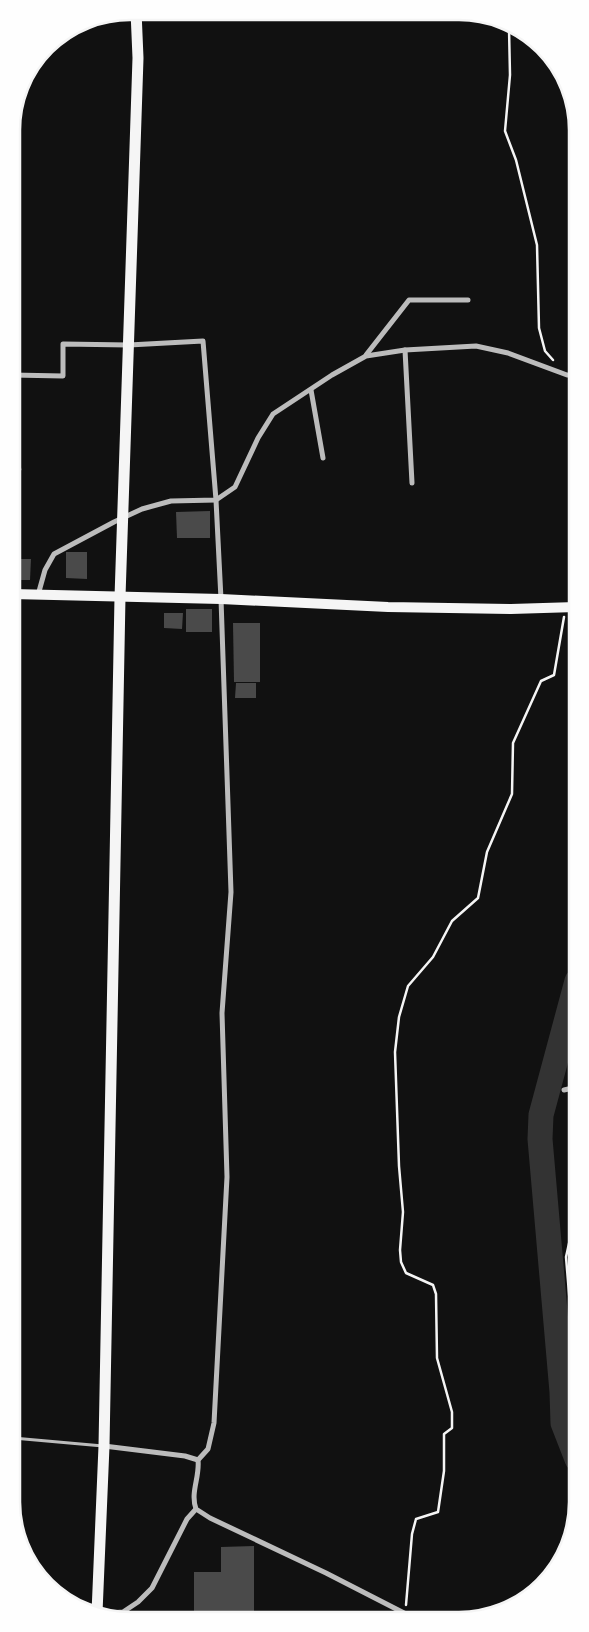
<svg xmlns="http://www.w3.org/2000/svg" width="589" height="1632" viewBox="0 0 589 1632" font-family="'Noto Sans',sans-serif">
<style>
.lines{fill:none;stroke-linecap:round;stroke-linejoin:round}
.river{stroke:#333;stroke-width:25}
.building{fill:#4a4a4a}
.path{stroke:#f5f5f5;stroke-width:2.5}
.service{stroke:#bcbcbc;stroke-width:3}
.minor{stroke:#bcbcbc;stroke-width:5}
.primary{stroke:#f5f5f5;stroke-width:10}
.trunk{stroke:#f5f5f5;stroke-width:11}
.rim{fill:none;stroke:#f5f5f5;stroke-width:2.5}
</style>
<rect width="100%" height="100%" fill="#111"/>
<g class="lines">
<polyline class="river" points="577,981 541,1115 540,1139 562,1392 563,1423 577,1459"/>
</g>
<g class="building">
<polygon points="12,444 22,470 12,474"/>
<polygon points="210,511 210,538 177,538 176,512"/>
<polygon points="66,552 87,552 87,579 66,578"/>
<polygon points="12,559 31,559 30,580 12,580"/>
<rect x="186" y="609" width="26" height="23"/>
<polygon points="164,613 183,613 182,629 164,628"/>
<polygon points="233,623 260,623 260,682 234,682"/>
<polygon points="236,683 256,683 256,698 235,698"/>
<polygon points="254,1546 254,1611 194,1612 194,1572 221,1572 221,1547"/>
</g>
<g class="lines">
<g class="path">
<polyline points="509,28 510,75 505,131 516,160 537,245 539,328 545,351 553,360"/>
<polyline points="571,384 576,397"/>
<polyline points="577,1234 570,1239 566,1257 577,1390"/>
<polyline points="406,1605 412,1534 416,1519 438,1512 444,1471 444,1434 452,1428 452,1412 437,1358 436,1294 433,1285 406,1273 401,1262 400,1250 403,1212 399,1166 395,1052 399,1017 408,986 433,957 452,921 478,898 487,852 512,794 513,743 541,681 554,675 564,617"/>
</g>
<polyline class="service" points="13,1438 103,1446"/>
<g class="minor">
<polyline points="405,350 412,483"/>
<polyline points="366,355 409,300 468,300"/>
<path d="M12,375L63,376V344L129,345L203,341L216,500L221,599L231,892L222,1013L227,1177L214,1423L208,1449L198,1460C200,1477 190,1492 196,1509L210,1518L326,1573L406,1614L423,1618"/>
<polyline points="311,390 323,458"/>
<polyline points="38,595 45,570 54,554 114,522 142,509 171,501 216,500 235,487 258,438 273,414 332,375 366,356 405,350 476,346 508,353 567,375 576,375"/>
<polyline points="564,1090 577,1087"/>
<polyline points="104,1446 185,1456 198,1460"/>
<polyline points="98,1614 123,1612 138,1602 152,1588 187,1519 196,1509"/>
</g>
<polyline class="primary" points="12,594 221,599 388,607 511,609 576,607"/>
<polyline class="trunk" points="97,1613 104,1446 120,597 138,58 136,11"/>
</g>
<path d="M0 0H589V1632H0ZM130 20H459A110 110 0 0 1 569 130V1502A110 110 0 0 1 459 1612H130A110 110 0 0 1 20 1502V130A110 110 0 0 1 130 20Z" fill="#fefefe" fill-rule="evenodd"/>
<path class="rim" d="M130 20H459A110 110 0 0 1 569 130V1502A110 110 0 0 1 459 1612H130A110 110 0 0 1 20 1502V130A110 110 0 0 1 130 20Z"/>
</svg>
